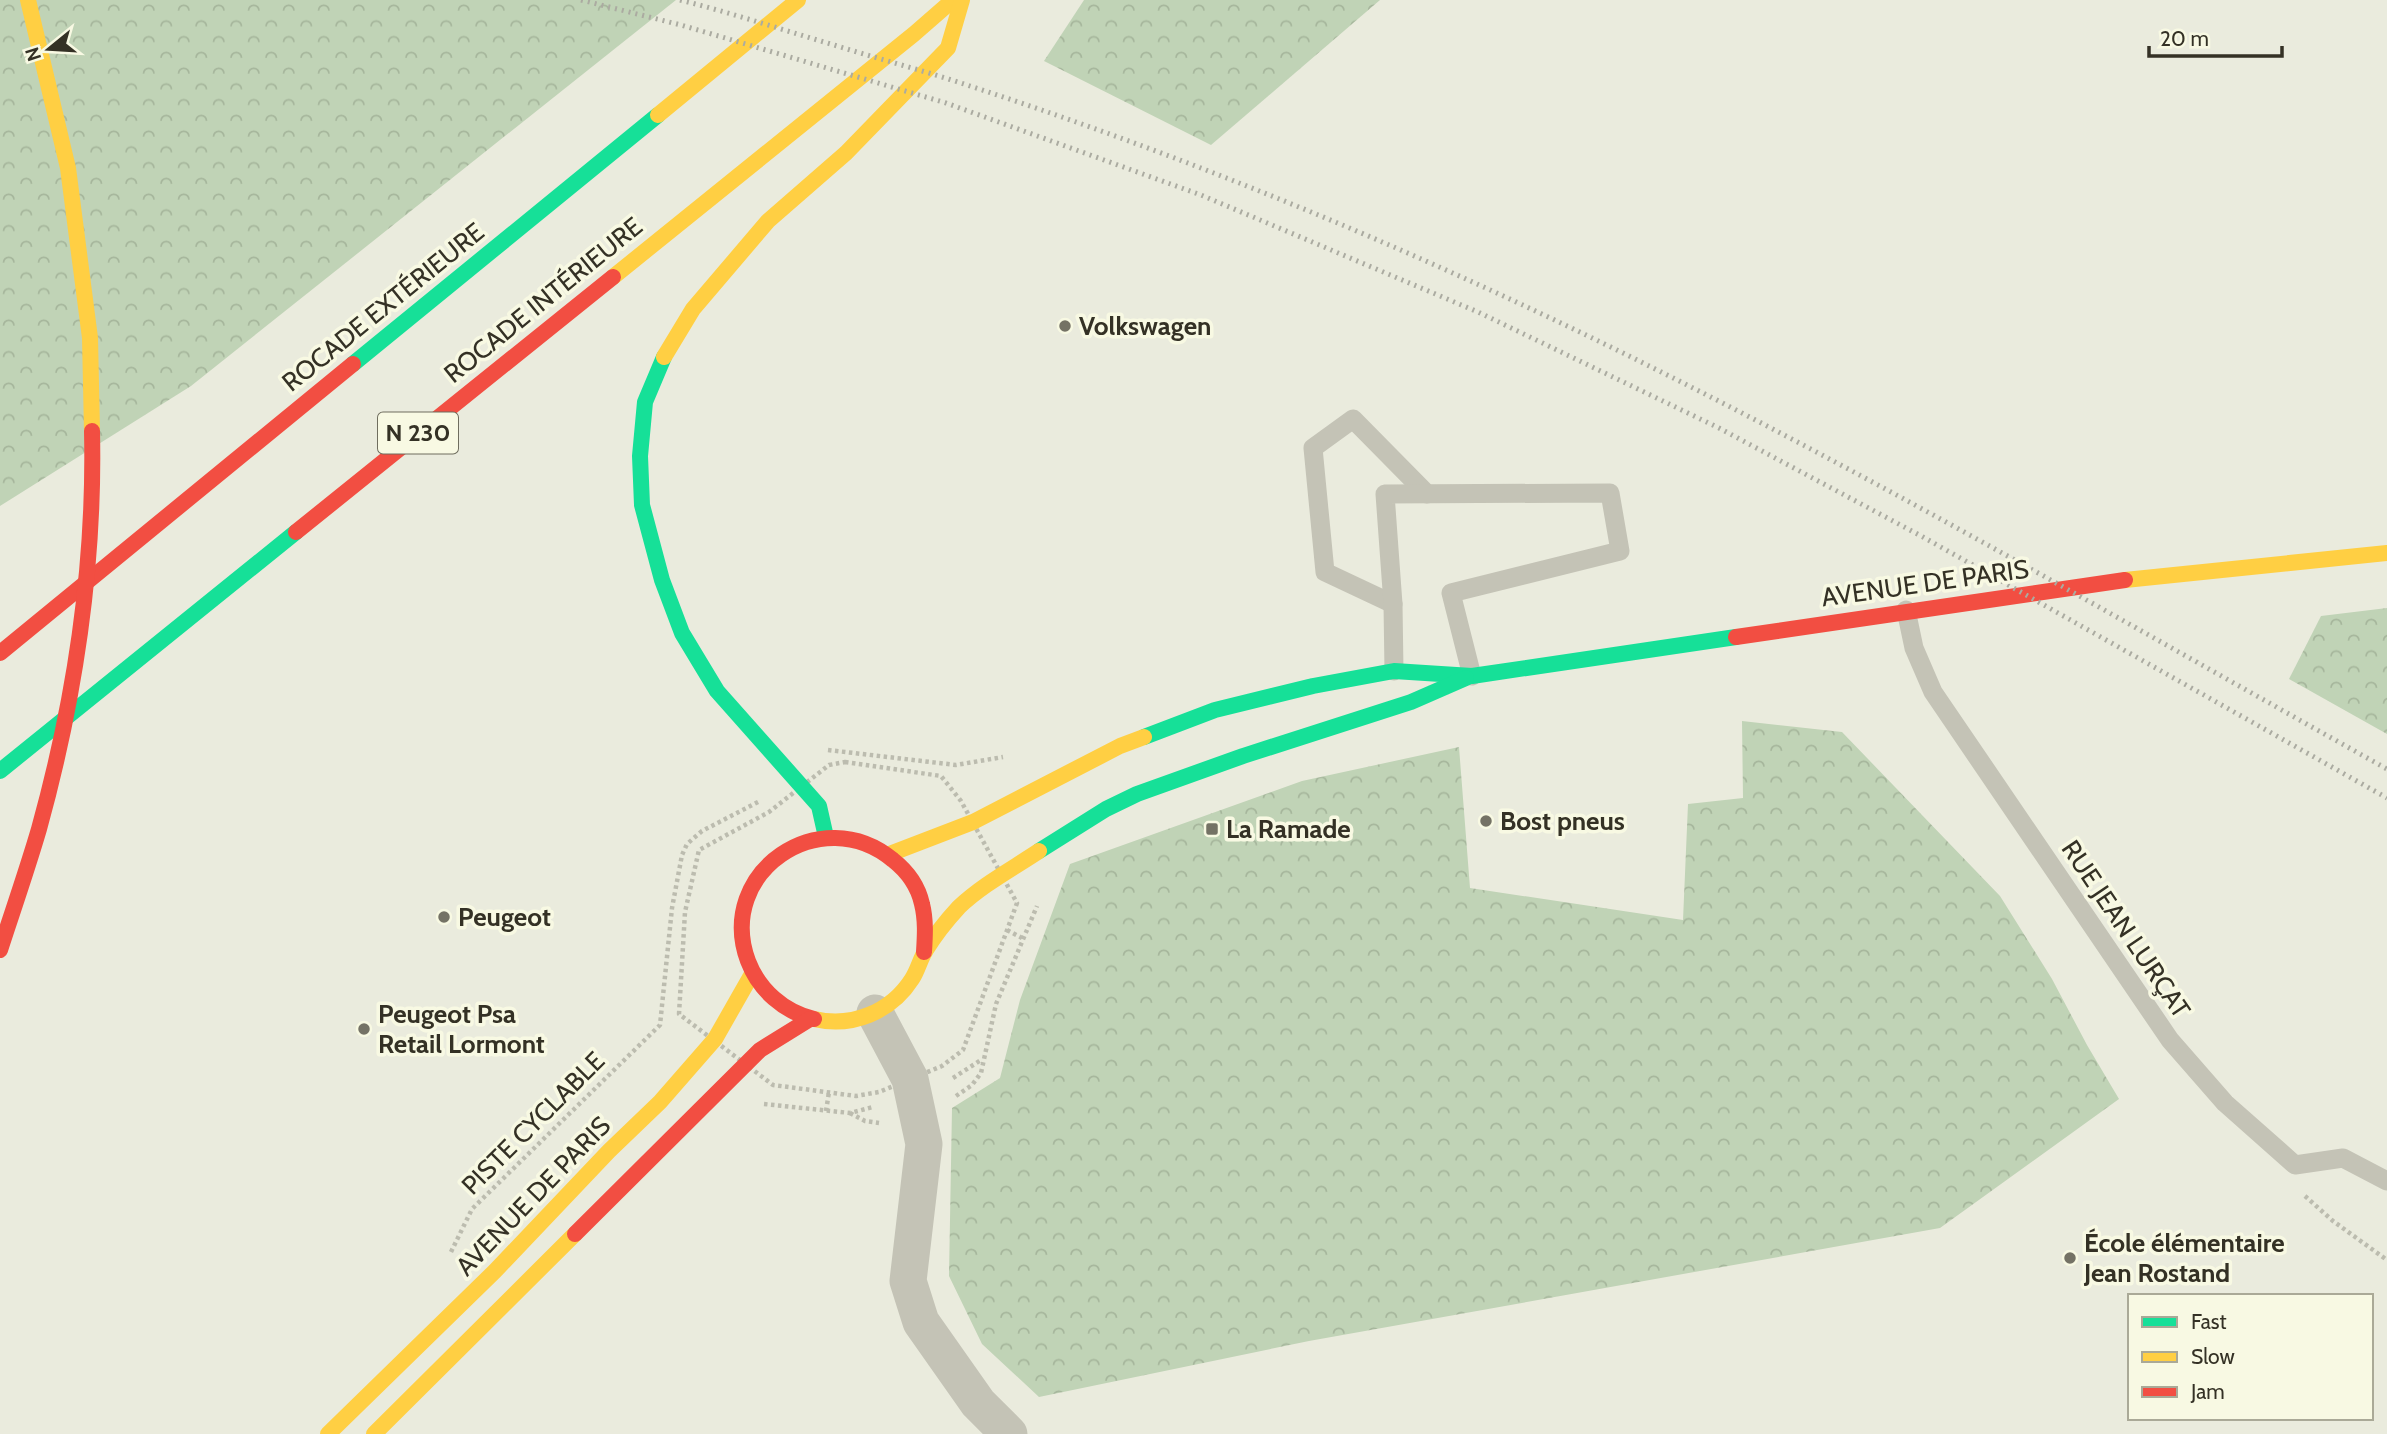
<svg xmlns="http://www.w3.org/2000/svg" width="2387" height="1434" viewBox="0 0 2387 1434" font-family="Cabin,sans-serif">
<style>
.forest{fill:url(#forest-crowns)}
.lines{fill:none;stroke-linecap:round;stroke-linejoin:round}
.path{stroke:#bcbcaf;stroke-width:4.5;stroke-dasharray:3.5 3.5;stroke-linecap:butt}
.lane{stroke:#c4c3b6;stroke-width:19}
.street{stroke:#c4c3b6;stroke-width:37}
.fast{stroke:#16e098;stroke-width:16}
.slow{stroke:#ffcf43;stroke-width:16}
.jam{stroke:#f24e42;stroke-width:16}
.rail{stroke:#ababa1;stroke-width:5;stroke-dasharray:2 5;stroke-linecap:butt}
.poi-dot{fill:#747265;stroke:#f8f9e3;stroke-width:2.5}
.labels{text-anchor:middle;stroke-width:7;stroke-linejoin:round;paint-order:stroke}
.shield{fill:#f8f9e3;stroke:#6f6d5e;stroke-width:2}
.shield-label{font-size:24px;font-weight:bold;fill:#343125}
.street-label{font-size:26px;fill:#343125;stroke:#f8f9e3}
.poi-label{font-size:26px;font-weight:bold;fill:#343125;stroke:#f8f9e3;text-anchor:start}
</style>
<defs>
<pattern id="forest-crowns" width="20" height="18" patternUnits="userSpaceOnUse" patternTransform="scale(1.75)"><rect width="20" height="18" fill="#c0d3b6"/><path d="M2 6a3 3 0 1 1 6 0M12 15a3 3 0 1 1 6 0" fill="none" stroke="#a6b69c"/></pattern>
</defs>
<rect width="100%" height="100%" fill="#eaebdd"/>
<g class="forest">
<polygon points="0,0 676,0 191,386 0,506"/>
<polygon points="1084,0 1380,0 1211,145 1044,61"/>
<polygon points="2387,608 2387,734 2289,679 2321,616"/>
<polygon points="1742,721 1842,732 2000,896 2052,979 2087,1045 2119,1099 1940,1228 1309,1341 1039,1397 982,1344 949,1276 952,1108 1000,1078 1020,1000 1070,864 1302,781 1459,747 1470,888 1683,920 1688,804 1743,798"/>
</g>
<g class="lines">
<g class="path">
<polyline points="828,750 956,765 1003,757"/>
<polygon points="845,762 941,776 961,801 1017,903 963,1050 942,1066 879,1092 856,1096 773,1085 679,1014 685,912 699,850 769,812 829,765"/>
<polyline points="1007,930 1022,938"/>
<polyline points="953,1078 981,1060"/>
<polyline points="956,1096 972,1085 981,1073 996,1004 1037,906"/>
<polyline points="764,1104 850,1113 873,1107"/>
<polyline points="826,1111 829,1092"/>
<polyline points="850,1113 865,1121 879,1123"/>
<polyline points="2305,1196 2333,1221 2387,1260"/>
<polyline points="451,1252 472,1209 660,1025 672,908 682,855 687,844 702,831 760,801"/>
</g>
<g class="lane">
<polyline points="1393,604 1325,572 1313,448 1353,419 1427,494"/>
<polyline points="1906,610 1914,648 1933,692 2170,1040 2225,1103 2295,1165 2343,1158 2387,1181"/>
<polyline points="1394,671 1393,604 1385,494 1610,493 1620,551 1451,593 1472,676"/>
</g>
<polyline class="street" points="875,1013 910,1079 924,1144 908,1281 921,1322 978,1403 1009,1434"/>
<g class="fast">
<polyline points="664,357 645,402 640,456 642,505 662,580 682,633 717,691 819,806 826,837"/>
<polyline points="353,364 658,115"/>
<polyline points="1144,737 1215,710 1313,686 1394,671 1472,676 1736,637"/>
<polyline points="0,771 296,532"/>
<polyline points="1039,851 1106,809 1137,794 1243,756 1411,702 1466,678"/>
</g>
<g class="slow">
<polyline points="28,0 68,168 90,338 92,431"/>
<polyline points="658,115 798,0"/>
<polyline points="613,277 914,34 953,0"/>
<polyline points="664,357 693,309 768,221 846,153 948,48 962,0"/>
<polyline points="2125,580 2387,553"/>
<polyline points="887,855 973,822 1120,746 1144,737"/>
<path d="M814,1019C852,1028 891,1012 912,979C918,970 920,959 926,950C935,935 947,920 959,907C982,885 1012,869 1039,851"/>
<polyline points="328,1434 495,1271 609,1151 660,1102 715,1039 752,974"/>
<polyline points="374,1434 575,1234"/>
</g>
<g class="jam">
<polyline points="296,532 613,277"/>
<polyline points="1736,637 2125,580"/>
<polyline points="0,653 353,364"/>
<path d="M0,950C13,910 27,870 39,829C75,699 95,565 92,431"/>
<path d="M814,1019C784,1012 759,990 748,961C715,872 821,800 893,860C907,871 918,886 922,904C926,920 925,936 924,952"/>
<polyline points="575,1234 760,1050 810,1019"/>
</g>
<g class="rail">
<polyline points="581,0 681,25 946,103 1201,195 1478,312 1719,428 1923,537 2387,798"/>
<path d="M680,0C732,13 783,30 834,45C879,59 925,71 970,86C1145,143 1320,212 1488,289C1797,430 2091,604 2387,769"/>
</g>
</g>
<g class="poi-dot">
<circle cx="1065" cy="326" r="7"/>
<circle cx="1486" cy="821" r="7"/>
<rect x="1205" y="822" width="14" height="14" rx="3.5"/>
<circle cx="444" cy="917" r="7"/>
<circle cx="364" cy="1029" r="7"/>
<circle cx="2070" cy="1258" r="7"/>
</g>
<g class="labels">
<rect class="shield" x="378" y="412.5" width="80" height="41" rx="5"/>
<g class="shield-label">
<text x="418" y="441">N 230</text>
</g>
<g class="street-label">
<text transform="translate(543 300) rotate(-39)" y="9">ROCADE INTÉRIEURE</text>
<text transform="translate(383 307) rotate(-39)" y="9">ROCADE EXTÉRIEURE</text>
<text transform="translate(1925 583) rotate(-8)" y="9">AVENUE DE PARIS</text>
<text transform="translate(2126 929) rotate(56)" y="9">RUE JEAN LURÇAT</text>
<text transform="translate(533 1123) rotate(-45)" y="9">PISTE CYCLABLE</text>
<text transform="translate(533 1196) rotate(-46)" y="9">AVENUE DE PARIS</text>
</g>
<g class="poi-label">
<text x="1079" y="335">Volkswagen</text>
<text x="1500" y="830">Bost pneus</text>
<text x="1226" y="838">La Ramade</text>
<text x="458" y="926">Peugeot</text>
<text x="378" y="1023">Peugeot Psa<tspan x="378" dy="30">Retail Lormont</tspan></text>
<text x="2084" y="1252">École élémentaire<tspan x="2084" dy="30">Jean Rostand</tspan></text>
</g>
</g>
<rect x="2128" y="1294" width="245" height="126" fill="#f8f9e3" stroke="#aaa997" stroke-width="2"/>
<rect x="2142" y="1317" width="35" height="10" fill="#16e098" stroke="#aaa997" stroke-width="2"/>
<text x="2191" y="1329" font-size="21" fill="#343125">Fast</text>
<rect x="2142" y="1352" width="35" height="10" fill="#ffcf43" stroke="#aaa997" stroke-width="2"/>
<text x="2191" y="1364" font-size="21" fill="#343125">Slow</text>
<rect x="2142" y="1387" width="35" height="10" fill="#f24e42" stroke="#aaa997" stroke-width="2"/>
<text x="2191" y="1399" font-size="21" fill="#343125">Jam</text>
<g transform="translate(49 49) rotate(252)" stroke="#f8f9e3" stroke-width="5" paint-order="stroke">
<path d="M0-5L12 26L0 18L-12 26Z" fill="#343125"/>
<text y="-10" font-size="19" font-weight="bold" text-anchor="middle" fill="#343125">N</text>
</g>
<path d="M2149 46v10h133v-10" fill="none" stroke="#343125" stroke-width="3.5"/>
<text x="2160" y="46" font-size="21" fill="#343125" stroke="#f8f9e3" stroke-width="5" paint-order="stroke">20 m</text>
</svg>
